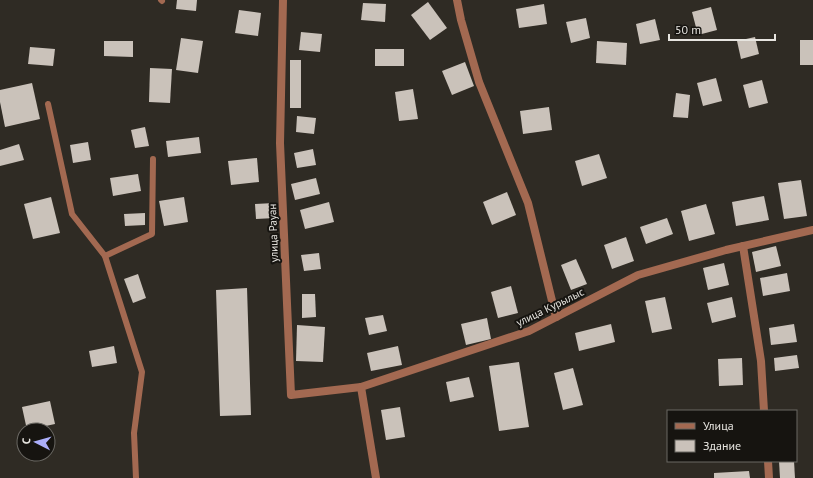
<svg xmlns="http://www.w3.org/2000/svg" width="813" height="478" viewBox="0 0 813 478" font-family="'PT Sans',sans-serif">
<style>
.building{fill:#cac2ba}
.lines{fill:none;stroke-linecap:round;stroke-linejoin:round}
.service{stroke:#a36951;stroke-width:6}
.minor{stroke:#a36951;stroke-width:8}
.labels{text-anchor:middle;stroke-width:4;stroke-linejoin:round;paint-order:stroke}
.street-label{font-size:11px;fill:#e7e5e0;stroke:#161410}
</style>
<rect width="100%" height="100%" fill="#2f2b24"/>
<g class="building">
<polygon points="177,0 197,0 196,11 176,9"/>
<polygon points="428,2 447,28 430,40 411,15"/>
<polygon points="363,3 386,4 385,22 361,20"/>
<polygon points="544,4 547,24 519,28 516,9"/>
<polygon points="711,7 717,30 698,35 692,12"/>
<polygon points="239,10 261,13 258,36 235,33"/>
<polygon points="586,18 590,38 571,43 566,22"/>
<polygon points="655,19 660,40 640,44 636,24"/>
<polygon points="301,32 322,34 320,52 299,50"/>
<polygon points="755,37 759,54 741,59 737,41"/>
<polygon points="181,38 203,41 198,73 176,70"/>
<rect x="800" y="40" width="13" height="25"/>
<polygon points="104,41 133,41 133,57 104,56"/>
<polygon points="597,41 627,43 626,65 596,63"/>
<polygon points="30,47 55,49 53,66 28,64"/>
<rect x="375" y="49" width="29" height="17"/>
<rect x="290" y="60" width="11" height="48"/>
<polygon points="465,62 474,86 452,95 442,71"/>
<polygon points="150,68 172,69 170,103 149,102"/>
<polygon points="716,78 722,101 703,106 697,83"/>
<polygon points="762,80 768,103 749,108 743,85"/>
<polygon points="32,83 40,119 5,127 0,102 0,90"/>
<polygon points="413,89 418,119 399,121 395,92"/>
<polygon points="676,93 690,95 688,118 673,117"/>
<polygon points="549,107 552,130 523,134 520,111"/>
<polygon points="297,116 316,118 314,134 296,132"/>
<polygon points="145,127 149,146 135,148 131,130"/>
<polygon points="199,137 201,153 168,157 166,141"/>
<polygon points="88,142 91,160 73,163 70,145"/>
<polygon points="19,144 24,160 0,166 0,150"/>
<polygon points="313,149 316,165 297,168 294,153"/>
<polygon points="599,154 607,178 582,186 575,161"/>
<polygon points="257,158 259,182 231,185 228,161"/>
<polygon points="138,174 141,191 113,196 110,178"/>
<polygon points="316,178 320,194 295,200 291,184"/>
<polygon points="801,180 807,216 784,219 778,183"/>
<polygon points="507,192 516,215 492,225 483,202"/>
<polygon points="764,196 769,220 736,226 732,202"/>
<polygon points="51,197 60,233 33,239 24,204"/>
<polygon points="184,197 188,222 164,226 159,201"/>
<polygon points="329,202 334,222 305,229 300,210"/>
<polygon points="274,203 275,218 256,219 255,204"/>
<polygon points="706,204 715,234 689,241 681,211"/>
<polygon points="145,213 145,225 125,226 124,214"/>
<polygon points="667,218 673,234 646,244 640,227"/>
<polygon points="626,237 634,261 612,269 604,245"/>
<polygon points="776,246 781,266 756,272 752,252"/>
<polygon points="319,253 321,269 304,271 301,255"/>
<polygon points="576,259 587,284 571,290 561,265"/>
<polygon points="724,263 729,285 708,290 703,268"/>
<polygon points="787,273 790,291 763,296 760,278"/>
<polygon points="138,274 146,298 133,303 124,279"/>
<polygon points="511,286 518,313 498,318 491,292"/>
<polygon points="247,288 251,415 220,416 216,290"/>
<polygon points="302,294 315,294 316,317 302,318"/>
<polygon points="665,297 672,329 652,333 645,301"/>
<polygon points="732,297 736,317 712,323 707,303"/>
<polygon points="383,315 387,331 369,335 365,318"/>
<polygon points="487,318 491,339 466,345 461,324"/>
<polygon points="611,324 615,342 579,351 575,333"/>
<polygon points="794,324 797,342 771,345 769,328"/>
<polygon points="297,325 325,327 323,362 296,361"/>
<polygon points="114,346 117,363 92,367 89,351"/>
<polygon points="398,346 402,365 371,371 367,353"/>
<polygon points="797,355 799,368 775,371 774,358"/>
<polygon points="742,358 743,385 719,386 718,359"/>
<polygon points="519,362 529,427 499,431 489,366"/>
<polygon points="573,368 583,405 563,410 554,373"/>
<polygon points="469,377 474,397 450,402 446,382"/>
<polygon points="50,401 55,424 27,430 22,407"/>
<polygon points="400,407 405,437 386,440 381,410"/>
<polygon points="779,461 794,461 795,478 780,478"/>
<polygon points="749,471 750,478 714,478 714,473"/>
</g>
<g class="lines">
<g class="service">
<polyline points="161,0 162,1"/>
<polyline points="48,104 72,214 105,256 142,372 134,433 136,478"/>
<polyline points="105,256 152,234 153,159"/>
</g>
<g class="minor">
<polyline points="283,0 280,143 291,395 361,387"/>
<polyline points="457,0 461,20 479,82 528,203 556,317"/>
<polyline points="743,246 761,361 764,411"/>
<polyline points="768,461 769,478"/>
<polyline points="376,478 361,387 529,331 638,275 726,250 813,230"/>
</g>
</g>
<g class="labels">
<g class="street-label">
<text transform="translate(273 233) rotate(-92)" y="4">улица Рауан</text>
<text transform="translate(550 307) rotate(-26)" y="4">улица Курылыс</text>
</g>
</g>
<rect x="667" y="410" width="130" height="52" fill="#161410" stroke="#6a6863"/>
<rect x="675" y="423" width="20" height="6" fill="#a36951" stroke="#6a6863"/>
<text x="703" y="430" font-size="12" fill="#e7e5e0">Улица</text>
<rect x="675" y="440" width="20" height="12" fill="#cac2ba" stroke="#6a6863"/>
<text x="703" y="450" font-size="12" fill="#e7e5e0">Здание</text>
<g transform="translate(36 442) rotate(276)"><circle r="19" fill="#161410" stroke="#6a6863"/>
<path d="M0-3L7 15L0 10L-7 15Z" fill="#acaffb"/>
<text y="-6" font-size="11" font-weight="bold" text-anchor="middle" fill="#e7e5e0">С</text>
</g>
<path d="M669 34v6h106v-6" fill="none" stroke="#e7e5e0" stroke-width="2"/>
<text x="675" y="34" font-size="12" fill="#e7e5e0" stroke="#161410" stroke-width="3" paint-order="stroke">50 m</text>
</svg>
